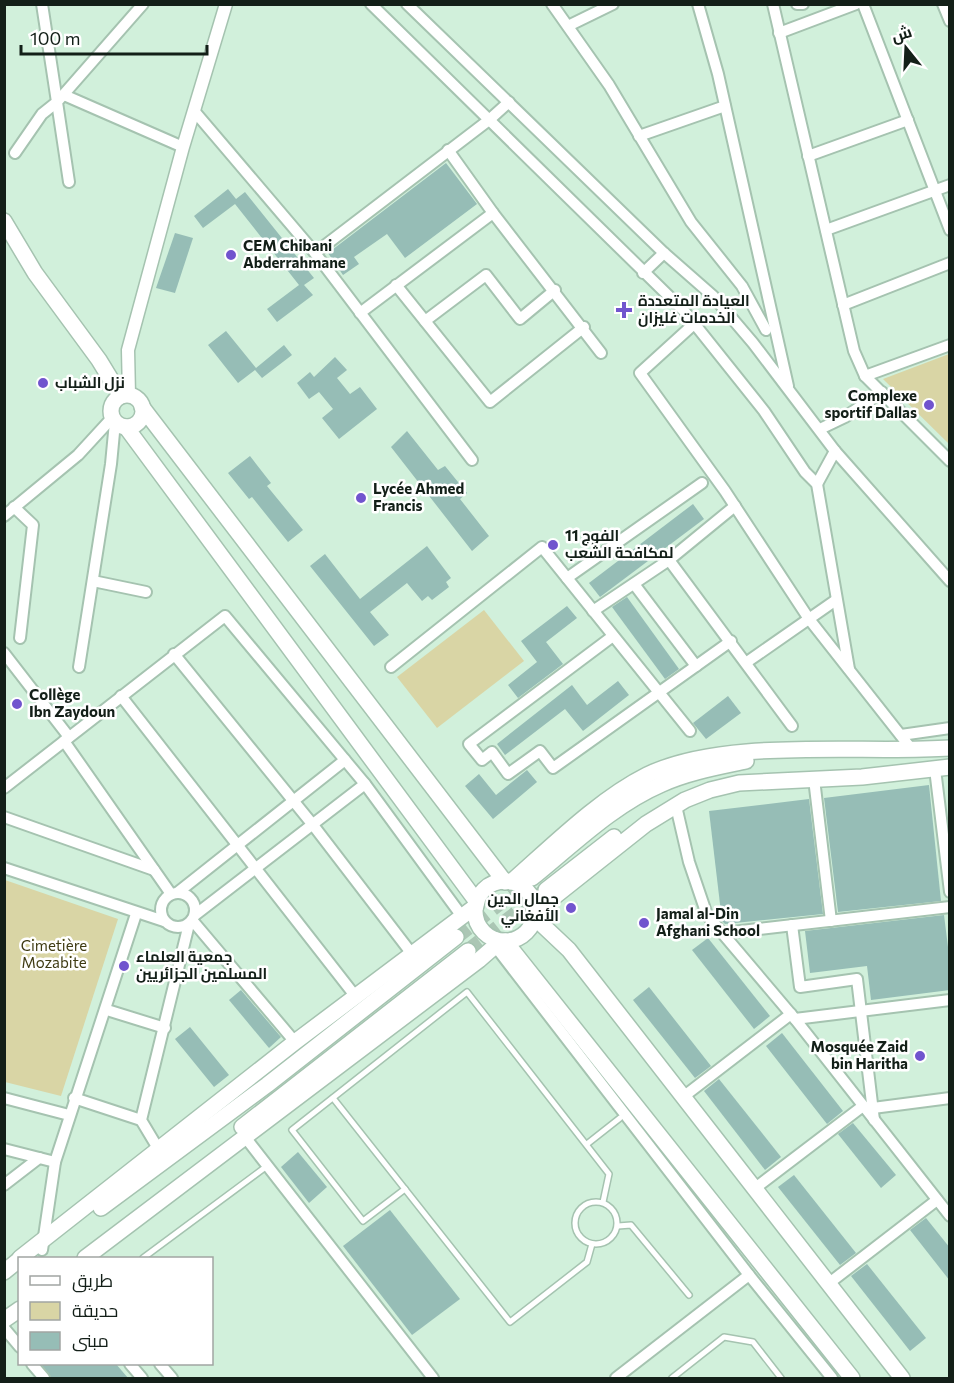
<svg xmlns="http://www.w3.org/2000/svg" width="954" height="1383" viewBox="0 0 954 1383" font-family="Commissioner,Cairo,sans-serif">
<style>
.green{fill:#d9d5a5}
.building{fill:#96bdb6}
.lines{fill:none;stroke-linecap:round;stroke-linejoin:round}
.secondary-tunnel{stroke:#abc6b4;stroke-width:15;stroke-dasharray:15 8;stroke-linecap:butt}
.service-casing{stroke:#a5c3b0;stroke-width:8}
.minor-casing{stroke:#a5c3b0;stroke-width:14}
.tertiary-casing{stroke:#a5c3b0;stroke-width:15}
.secondary-casing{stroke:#a5c3b0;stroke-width:18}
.service{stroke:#fff;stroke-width:5}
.minor{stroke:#fff;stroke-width:10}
.tertiary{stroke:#fff;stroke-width:12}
.secondary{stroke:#fff;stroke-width:15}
.poi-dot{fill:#7154ce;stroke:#fff;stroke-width:2}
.labels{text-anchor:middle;stroke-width:5;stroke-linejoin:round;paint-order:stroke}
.poi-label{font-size:15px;font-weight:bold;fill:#131f18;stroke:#fff;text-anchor:start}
.park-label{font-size:15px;fill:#3e3a12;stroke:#fff}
</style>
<rect width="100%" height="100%" fill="#d1f0db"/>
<g class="green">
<polygon points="949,354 949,444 883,379"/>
<polygon points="484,610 524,661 437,728 397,677"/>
<polygon points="5,880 118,919 61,1096 5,1082"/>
</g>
<g class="building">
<polygon points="446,163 477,204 405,258 387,234 354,257 359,264 343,275 328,253"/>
<polygon points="228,189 236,199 245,192 314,278 304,285 313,295 277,322 267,309 299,285 235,204 203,228 194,216"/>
<polygon points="175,233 193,238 175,293 156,288"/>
<polygon points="226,331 256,368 284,345 292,355 262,378 255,370 238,383 208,345"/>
<polygon points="335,357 347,370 337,378 350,394 360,387 377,409 339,439 322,418 333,409 319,392 309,399 297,383 310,372 314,377"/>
<polygon points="407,431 438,470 445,466 467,493 460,499 489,536 472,551 391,447"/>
<polygon points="250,456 271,483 267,486 303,530 288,542 252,497 249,499 228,473"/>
<polygon points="693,504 704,519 600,597 589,583"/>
<polygon points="427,546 451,578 446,582 449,587 432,600 428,596 422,601 407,583 370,612 389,635 374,646 310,566 325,554 360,599"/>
<polygon points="627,597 679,669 665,679 612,607"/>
<polygon points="567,606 577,618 546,642 563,664 518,698 508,685 537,662 521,641"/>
<polygon points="618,681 629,695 583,731 565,709 505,755 497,744 572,685 587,705"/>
<polygon points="728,696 741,713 706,739 693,723"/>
<polygon points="527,770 537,782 493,819 465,786 479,774 496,795"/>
<polygon points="929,785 941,901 838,912 824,798"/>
<polygon points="809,799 823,914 725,924 722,921 709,811"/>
<polygon points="944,915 950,963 950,990 871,1000 867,966 810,973 805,931"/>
<polygon points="708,938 770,1016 754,1029 692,950"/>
<polygon points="649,987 711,1066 695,1078 633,1000"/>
<polygon points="241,990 281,1037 269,1048 229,1000"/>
<polygon points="190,1027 229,1075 214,1087 175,1039"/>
<polygon points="782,1033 843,1111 827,1124 766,1046"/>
<polygon points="719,1079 781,1157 765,1170 704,1091"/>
<polygon points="853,1123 896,1175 881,1188 838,1134"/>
<polygon points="298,1152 327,1187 309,1203 281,1167"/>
<polygon points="794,1175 856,1253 840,1265 778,1187"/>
<polygon points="390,1210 460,1299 412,1335 343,1246"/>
<polygon points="926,1218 950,1248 950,1281 910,1230"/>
<polygon points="867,1264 926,1338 910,1351 851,1276"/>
<polygon points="41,1364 116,1364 128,1378 51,1378"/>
</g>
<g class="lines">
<g class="secondary-tunnel">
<polyline points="456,937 532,878"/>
<polyline points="468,951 546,890"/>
</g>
<g class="service-casing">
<g id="service">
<polyline points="333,1098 510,1322 587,1262 592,1244"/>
<polyline points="587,1144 620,1118"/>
<polyline points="405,1189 363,1221 292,1130 467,992 609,1174 603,1202"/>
<circle cx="596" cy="1223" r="21"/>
<polyline points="618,1226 631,1225 689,1295"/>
<polyline points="143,1258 267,1166"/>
<polyline points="672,1378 724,1337 753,1342 781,1378"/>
</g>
</g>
<g class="minor-casing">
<g id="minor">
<polyline points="371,4 685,312 764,411 805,472 817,484 849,669"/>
<polyline points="407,4 664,253 713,296 753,343 835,451 950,581"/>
<polyline points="552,4 609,85 691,222 742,286 766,330"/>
<polyline points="698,4 718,74 788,386"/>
<polyline points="773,4 854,351 865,376 950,461"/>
<polyline points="797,4 803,4"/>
<polyline points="863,4 950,230"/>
<polyline points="943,4 950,21"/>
<polyline points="568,26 613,4"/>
<polyline points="779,33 856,4"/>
<polyline points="64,95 183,147"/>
<polyline points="195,112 315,253 472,460"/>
<polyline points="639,136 725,106"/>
<polyline points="448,150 493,213 601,353"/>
<polyline points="15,153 42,114 57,102 42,4"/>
<polyline points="808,156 908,120"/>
<polyline points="69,182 57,102 143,4"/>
<polyline points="826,230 950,185"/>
<polyline points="315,253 489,120 509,102"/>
<polyline points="643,273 664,253"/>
<polyline points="396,285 490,402 584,327"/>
<polyline points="843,305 950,263"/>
<polyline points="360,313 493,213"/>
<polyline points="425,321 486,275 520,319 555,290"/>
<polyline points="695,323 640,373 725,491 809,619 913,751"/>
<polyline points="865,376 950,345"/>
<polyline points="820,429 845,417 882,392"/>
<polyline points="817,484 835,451"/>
<polyline points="14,507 33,525 20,638"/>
<polyline points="4,516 78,455 112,418"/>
<polyline points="669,560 792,726"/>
<polyline points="567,578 702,483"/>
<polyline points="93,581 146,592"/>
<polyline points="634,584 696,666"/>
<polyline points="593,611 669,560 735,506"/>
<polyline points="613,636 469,744 482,760 492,752 508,774 540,751 553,768 731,641"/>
<polyline points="4,653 69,737"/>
<polyline points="174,654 313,825 412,954"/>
<polyline points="747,662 836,600"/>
<polyline points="79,667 111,464 115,422"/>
<polyline points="391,667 542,547 690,731"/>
<polyline points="121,696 356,997"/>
<polyline points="901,735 950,728"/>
<polyline points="64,741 171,894"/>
<polyline points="935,769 950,892"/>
<polyline points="814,779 831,921"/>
<polyline points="4,788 225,616 365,784 461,915"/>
<polyline points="676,806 689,862 707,915 795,1019 950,1216"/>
<polyline points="4,817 154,870"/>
<polyline points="4,868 164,921"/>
<circle cx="178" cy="910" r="17"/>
<polyline points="177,893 345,760"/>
<polyline points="195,915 365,784"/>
<polyline points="192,920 295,1042"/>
<polyline points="792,925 800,987 857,979 874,1120"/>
<polyline points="724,933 950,907"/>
<polyline points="495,946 749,1275 832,1378"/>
<polyline points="107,1010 165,1028"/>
<polyline points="795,1019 950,1000"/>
<polyline points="683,1097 791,1014"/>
<polyline points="4,1098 69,1115"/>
<polyline points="74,1098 141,1120"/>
<polyline points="873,1108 950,1098"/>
<polyline points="245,1137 433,1378"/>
<polyline points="4,1149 55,1162"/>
<polyline points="159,1150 141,1120 189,924"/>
<polyline points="4,1185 39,1158"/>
<polyline points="754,1189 863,1106"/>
<polyline points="42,1250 55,1162 136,914"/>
<polyline points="828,1284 937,1200"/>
<polyline points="4,1328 20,1347"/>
<polyline points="32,1364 44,1378"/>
<polyline points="130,1364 142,1378"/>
<polyline points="160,1364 172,1378"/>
<polyline points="616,1378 749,1275"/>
</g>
</g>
<g class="tertiary-casing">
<polyline id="tertiary" points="129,395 128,350 183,147 226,4"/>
</g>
<g class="secondary-casing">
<g id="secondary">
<polyline points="4,221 35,273 99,360 121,396"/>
<circle cx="127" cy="411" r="16"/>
<polyline points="142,407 505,882"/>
<polyline points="126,427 477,902"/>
<path d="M532,878C573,845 613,805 662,784C689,772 718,767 746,761"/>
<circle cx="505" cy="911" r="30"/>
<path d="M511,882C552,846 599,799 647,775C725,737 861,754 950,748"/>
<polyline points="546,890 614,837"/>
<polyline points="535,912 646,824 685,800 710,790 739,783 862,777 950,767"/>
<polyline points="534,917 569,950 902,1378"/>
<polyline points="505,941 852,1378"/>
<polyline points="242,1127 468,951"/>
<polyline points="101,1208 267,1085 456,937"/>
<polyline points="20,1258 295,1042 476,906"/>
<polyline points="85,1258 479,960 495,946 496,940"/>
<polyline points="4,1272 20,1259"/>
<polyline points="4,1320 20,1309"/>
</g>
</g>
<use href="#service" class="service"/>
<use href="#minor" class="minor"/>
<use href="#tertiary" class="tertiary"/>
<use href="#secondary" class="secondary"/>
</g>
<g class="poi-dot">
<circle cx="231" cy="255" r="6"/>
<path d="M621 301h6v6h6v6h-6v6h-6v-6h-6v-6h6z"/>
<circle cx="43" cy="383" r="6"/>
<circle cx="929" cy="405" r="6"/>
<circle cx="361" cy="498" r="6"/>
<circle cx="553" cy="545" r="6"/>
<circle cx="17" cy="704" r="6"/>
<circle cx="571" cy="908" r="6"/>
<circle cx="644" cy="923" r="6"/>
<circle cx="124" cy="966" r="6"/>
<circle cx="920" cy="1056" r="6"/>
</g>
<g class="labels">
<g class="poi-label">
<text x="243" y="251">CEM Chibani<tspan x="243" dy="17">Abderrahmane</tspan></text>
<text x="638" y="306">العيادة المتعددة<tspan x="638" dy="17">الخدمات غليزان</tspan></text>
<text x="55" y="388">نزل الشباب</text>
<text x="917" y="401" text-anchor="end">Complexe<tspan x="917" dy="17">sportif Dallas</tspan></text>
<text x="373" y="494">Lycée Ahmed<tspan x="373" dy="17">Francis</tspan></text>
<text x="565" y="541">الفوج 11<tspan x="565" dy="17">لمكافحة الشعب</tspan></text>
<text x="29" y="700">Collège<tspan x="29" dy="17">Ibn Zaydoun</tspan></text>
<text x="559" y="904" text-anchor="end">جمال الدين<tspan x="559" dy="17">الأفغاني</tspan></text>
<text x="656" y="919">Jamal al-Din<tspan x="656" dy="17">Afghani School</tspan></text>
<text x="136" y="962">جمعية العلماء<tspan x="136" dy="17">المسلمين الجزائريين</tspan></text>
<text x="908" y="1052" text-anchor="end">Mosquée Zaid<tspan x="908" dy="17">bin Haritha</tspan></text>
</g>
<g class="park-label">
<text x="54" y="951">Cimetière<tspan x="54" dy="17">Mozabite</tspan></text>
</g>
</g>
<rect width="954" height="1383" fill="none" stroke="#131f18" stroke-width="12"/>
<rect x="18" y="1257" width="195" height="108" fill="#ffffff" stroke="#a1a5a3" stroke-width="1.5"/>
<rect x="30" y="1276" width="30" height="9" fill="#ffffff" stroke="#a1a5a3" stroke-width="1.5"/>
<text x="72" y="1287" font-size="18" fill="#131f18">طريق</text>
<rect x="30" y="1302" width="30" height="18" fill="#d9d5a5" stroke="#a1a5a3" stroke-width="1.5"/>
<text x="72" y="1317" font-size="18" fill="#131f18">حديقة</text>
<rect x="30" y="1332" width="30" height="18" fill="#96bdb6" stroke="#a1a5a3" stroke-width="1.5"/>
<text x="72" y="1347" font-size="18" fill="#131f18">مبنى</text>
<g transform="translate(906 48) rotate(342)" stroke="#ffffff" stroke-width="4.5" paint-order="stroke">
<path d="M0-4.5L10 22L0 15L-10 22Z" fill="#131f18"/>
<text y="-9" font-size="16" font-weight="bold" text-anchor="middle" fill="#131f18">ش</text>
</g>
<path d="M21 45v9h186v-9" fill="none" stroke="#131f18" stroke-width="3"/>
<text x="30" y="45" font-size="18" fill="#131f18" stroke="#ffffff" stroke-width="4.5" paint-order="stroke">100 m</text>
</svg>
